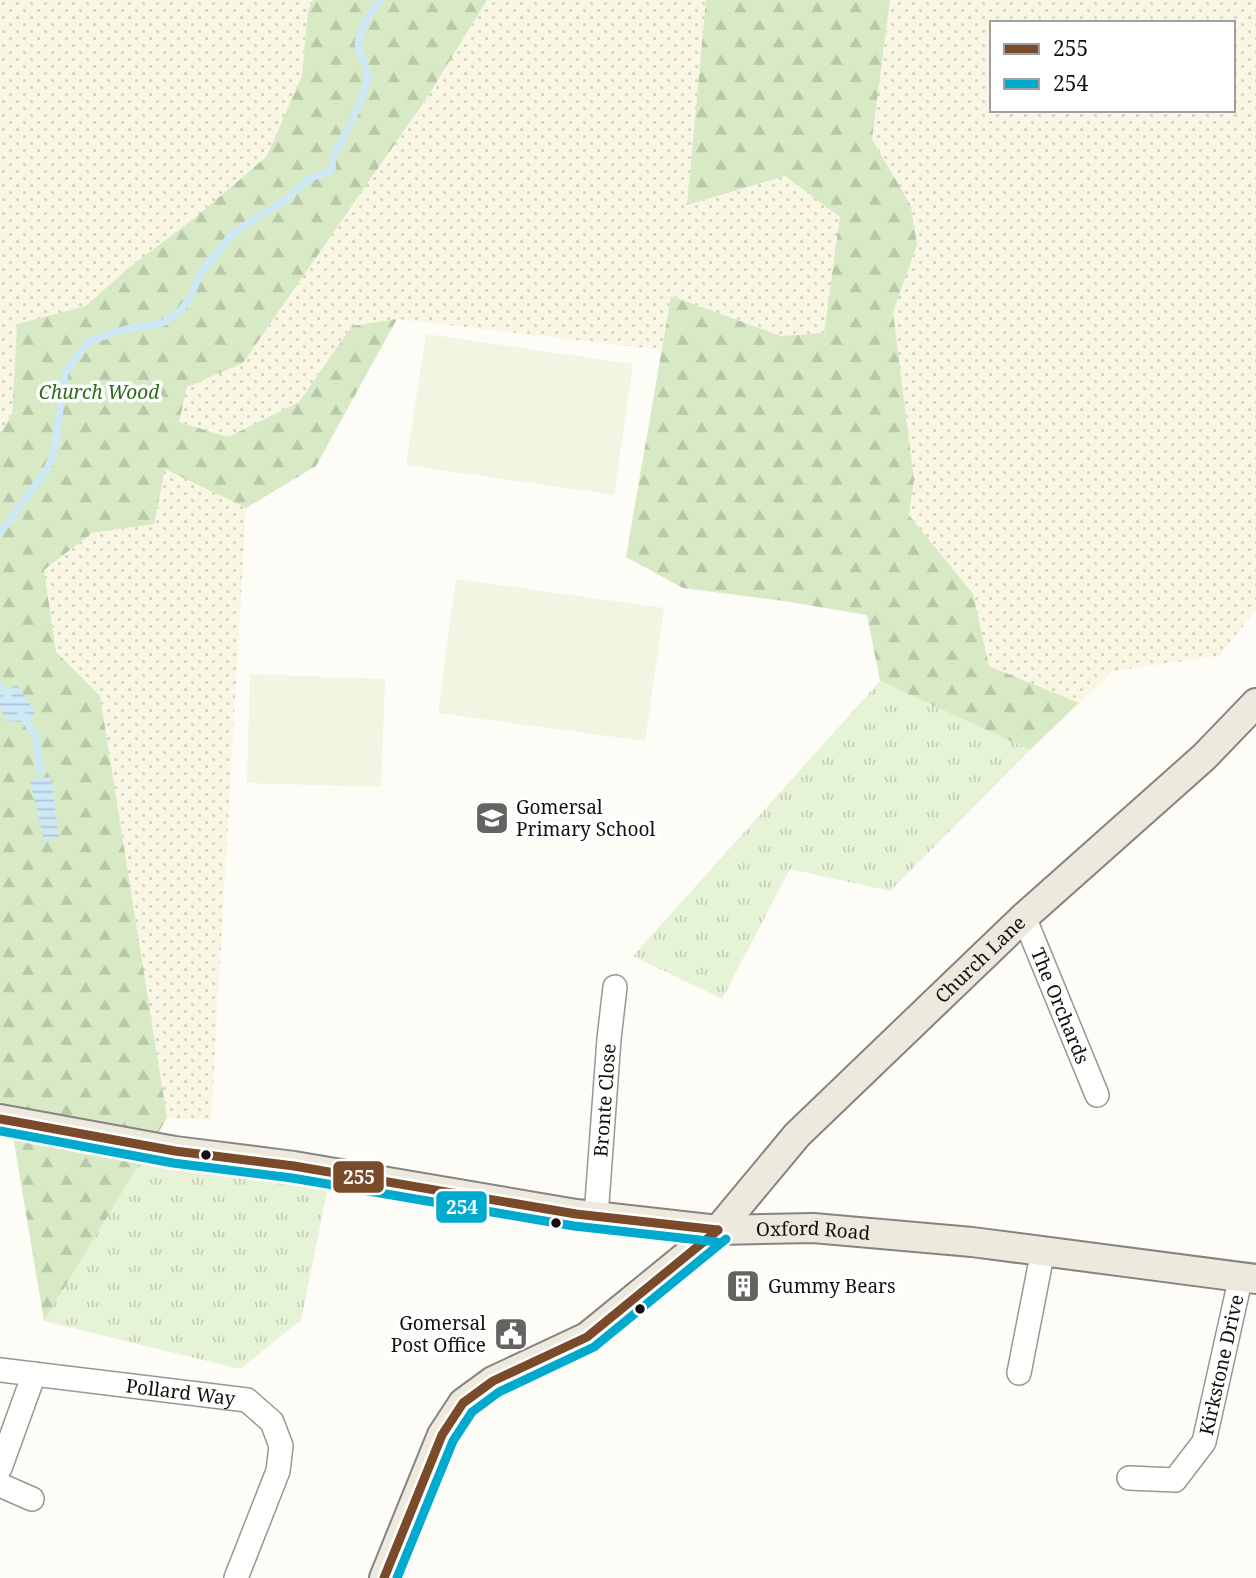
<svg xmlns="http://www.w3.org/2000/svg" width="1256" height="1578" viewBox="0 0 1256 1578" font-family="'Noto Serif',serif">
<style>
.farmland{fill:url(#farmland-dots);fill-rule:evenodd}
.grass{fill:url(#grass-tufts)}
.forest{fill:url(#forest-firs)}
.pitch{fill:#f0f6e1}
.water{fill:url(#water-rules)}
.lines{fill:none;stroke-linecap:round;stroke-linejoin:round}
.stream{stroke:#cde8f7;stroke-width:7}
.minor-casing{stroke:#979795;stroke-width:26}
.major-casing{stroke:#858482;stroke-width:32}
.minor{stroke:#fffffe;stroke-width:23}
.major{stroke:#ede9dc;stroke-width:28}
.bus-1-casing{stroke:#fff;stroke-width:14}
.bus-2-casing{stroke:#fff;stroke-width:14}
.bus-1{stroke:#7a4b2a;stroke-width:9}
.bus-2{stroke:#00a9ce;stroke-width:9}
.bus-dot{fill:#111;stroke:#fff;stroke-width:2.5}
.labels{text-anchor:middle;stroke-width:7;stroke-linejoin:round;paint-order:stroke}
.park-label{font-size:19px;font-style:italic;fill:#2f6b1f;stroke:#fff}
.poi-label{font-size:19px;fill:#111;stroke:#fff;text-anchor:start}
.street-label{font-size:19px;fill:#111;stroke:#fff}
.line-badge{stroke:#fff;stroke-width:2.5}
.badge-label{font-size:19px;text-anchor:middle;font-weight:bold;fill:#fff}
</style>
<defs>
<pattern id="farmland-dots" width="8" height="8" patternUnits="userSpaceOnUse" patternTransform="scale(1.75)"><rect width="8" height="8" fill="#f9f7e4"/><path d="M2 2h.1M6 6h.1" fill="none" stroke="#d4d3c3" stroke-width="1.8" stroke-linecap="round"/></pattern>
<pattern id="grass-tufts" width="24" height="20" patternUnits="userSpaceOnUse" patternTransform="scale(1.75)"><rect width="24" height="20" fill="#e7f3d7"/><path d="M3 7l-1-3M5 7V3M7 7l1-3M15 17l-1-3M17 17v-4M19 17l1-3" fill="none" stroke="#c5cfb8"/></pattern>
<pattern id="forest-firs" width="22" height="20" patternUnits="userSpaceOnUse" patternTransform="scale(1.75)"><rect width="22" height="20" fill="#d8eac5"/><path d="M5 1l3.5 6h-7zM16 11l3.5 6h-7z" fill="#b8c8a8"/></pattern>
<pattern id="water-rules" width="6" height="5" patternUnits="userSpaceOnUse" patternTransform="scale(1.75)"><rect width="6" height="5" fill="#cde8f7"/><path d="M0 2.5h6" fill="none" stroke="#afc6d3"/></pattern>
</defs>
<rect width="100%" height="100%" fill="#fdfcf7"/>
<g class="farmland">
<polygon points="0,0 313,0 308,11 302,75 267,156 197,216 126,270 86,307 17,324 12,415 0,432"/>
<polygon points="487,0 706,0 687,205 785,176 841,217 824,334 781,336 671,296 661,350 397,319 352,326 299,402 228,437 179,422 187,387 243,363 428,96"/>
<path d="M890,0H1256V610L1219,656L1113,671L1079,703L989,666L973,594L909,515L914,480L893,312L917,244L911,206L872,139ZM992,23H1233V110H992Z"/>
<polygon points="165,468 246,508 211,1120 167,1118 100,697 56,652 44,570 92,533 154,524"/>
</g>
<g class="grass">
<polygon points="880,681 1030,750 890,891 790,869 722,999 633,956"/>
<polygon points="140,1162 328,1187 301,1320 240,1369 44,1321"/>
</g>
<g class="forest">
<polygon points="313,0 487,0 428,96 243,363 187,387 179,422 228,437 299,402 352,326 397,319 316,466 246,508 165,469 154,524 92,533 44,570 56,652 100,696 167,1118 44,1321 13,1136 0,1134 0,432 12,415 17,324 86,306 126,270 197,216 267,156 302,75 308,11"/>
<polygon points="706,0 890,0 872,139 911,206 917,245 893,312 914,480 909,515 973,594 989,666 1079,703 1030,750 880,681 867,615 784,601 683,588 626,557 671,296 781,336 824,333 840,217 785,176 687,205"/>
</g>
<g class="pitch">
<polygon points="426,334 633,364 614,495 406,465"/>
<polygon points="456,579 664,608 645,741 438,713"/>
<polygon points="250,674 385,679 381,787 247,783"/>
</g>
<g class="water">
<polygon points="17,684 35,713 31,720 20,722 8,721 0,709 0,696"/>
<polygon points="51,777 59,838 44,840 30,780"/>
</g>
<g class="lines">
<g class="stream">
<path d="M0,533L47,469L55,447L65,373L88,342L126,329L163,323L182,309L192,294L199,275L233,233L288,198L308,179L332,170L333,157C342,140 365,98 367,81C369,70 362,60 359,50C355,33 371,13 380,0"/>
<polyline points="0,685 10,699"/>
<polyline points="21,714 36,737 40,772"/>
</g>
<g class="minor-casing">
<g id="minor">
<path id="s1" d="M1024,917L1097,1095"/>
<path id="s2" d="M596,1216L609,1039L615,987"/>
<path id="s3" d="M0,1370L247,1400L272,1422L281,1446L278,1471L236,1578"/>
<polyline points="1019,1373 1043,1250"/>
<polyline points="0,1468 34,1374"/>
<path id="s4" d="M1129,1478L1175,1480L1204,1442L1241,1276"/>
<polyline points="0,1485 32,1499"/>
</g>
</g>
<g class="major-casing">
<g id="major">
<path id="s5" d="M0,1119L175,1151L294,1166L576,1214L718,1230L813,1228L972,1242L1256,1279"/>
<path id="s6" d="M384,1578L442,1435L463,1403L493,1381L587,1337L718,1230L797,1135L1024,917L1204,757L1256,703"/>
</g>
</g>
<use href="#minor" class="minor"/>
<use href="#major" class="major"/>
<g class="bus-1-casing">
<g id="bus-1">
<polyline points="0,1119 175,1151 294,1166 576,1214 718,1230"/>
<polyline points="384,1578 442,1435 463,1403 493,1381 587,1337 718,1230"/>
</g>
</g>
<g class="bus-2-casing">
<g id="bus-2">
<polyline points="0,1131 173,1163 292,1178 574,1226 717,1242"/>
<polyline points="397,1578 453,1441 472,1412 499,1392 594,1347 726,1239"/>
</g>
</g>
<use href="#bus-1" class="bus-1"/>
<use href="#bus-2" class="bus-2"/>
</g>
<defs>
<g id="school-square" transform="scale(1.75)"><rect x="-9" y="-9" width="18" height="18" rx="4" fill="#646362" stroke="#fff"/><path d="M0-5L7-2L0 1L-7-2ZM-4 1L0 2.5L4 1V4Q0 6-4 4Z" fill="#fff"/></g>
<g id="building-square" transform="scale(1.75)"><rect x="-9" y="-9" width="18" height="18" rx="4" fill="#646362" stroke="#fff"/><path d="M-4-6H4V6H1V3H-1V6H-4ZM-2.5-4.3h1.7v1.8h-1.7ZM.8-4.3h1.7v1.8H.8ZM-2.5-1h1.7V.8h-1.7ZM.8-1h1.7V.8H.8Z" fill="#fff"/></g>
<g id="civic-square" transform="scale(1.75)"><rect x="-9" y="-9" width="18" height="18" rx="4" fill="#646362" stroke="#fff"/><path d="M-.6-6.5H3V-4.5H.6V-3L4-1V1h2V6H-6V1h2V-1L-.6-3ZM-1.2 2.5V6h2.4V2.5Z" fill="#fff"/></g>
</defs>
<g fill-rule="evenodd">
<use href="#school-square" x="492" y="818"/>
<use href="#building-square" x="743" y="1286"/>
<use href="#civic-square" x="511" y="1334"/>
</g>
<g class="bus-dot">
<circle cx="206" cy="1155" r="6"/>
<circle cx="556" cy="1223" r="6"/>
<circle cx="640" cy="1309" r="6"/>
</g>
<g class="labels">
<g class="park-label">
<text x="99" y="399">Church Wood</text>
</g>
<g class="poi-label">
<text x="516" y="814">Gomersal<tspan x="516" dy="22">Primary School</tspan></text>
<text x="768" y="1293">Gummy Bears</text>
<text x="486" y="1330" text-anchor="end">Gomersal<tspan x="486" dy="22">Post Office</tspan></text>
</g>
<g class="street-label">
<text dy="7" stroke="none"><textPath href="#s6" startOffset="880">Church Lane</textPath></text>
<text dy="7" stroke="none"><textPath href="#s1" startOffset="96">The Orchards</textPath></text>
<text dy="7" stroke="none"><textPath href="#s2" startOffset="116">Bronte Close</textPath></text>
<text dy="7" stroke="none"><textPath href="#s5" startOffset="822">Oxford Road</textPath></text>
<text dy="7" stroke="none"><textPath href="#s4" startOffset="173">Kirkstone Drive</textPath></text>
<text dy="7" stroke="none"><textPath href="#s3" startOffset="182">Pollard Way</textPath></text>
</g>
</g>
<g class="line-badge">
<rect x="332" y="1160" width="53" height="34" rx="7" fill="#7a4b2a"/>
<rect x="435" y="1190" width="53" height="34" rx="7" fill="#00a9ce"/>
</g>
<g class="badge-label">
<text x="359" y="1184">255</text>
<text x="462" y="1214">254</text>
</g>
<rect x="990" y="21" width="245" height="91" fill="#ffffff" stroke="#a0a0a0" stroke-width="2"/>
<rect x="1004" y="44" width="35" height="10" fill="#7a4b2a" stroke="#a0a0a0" stroke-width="2"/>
<text x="1053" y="56" font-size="21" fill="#111111">255</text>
<rect x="1004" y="79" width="35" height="10" fill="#00a9ce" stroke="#a0a0a0" stroke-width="2"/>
<text x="1053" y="91" font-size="21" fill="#111111">254</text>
</svg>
